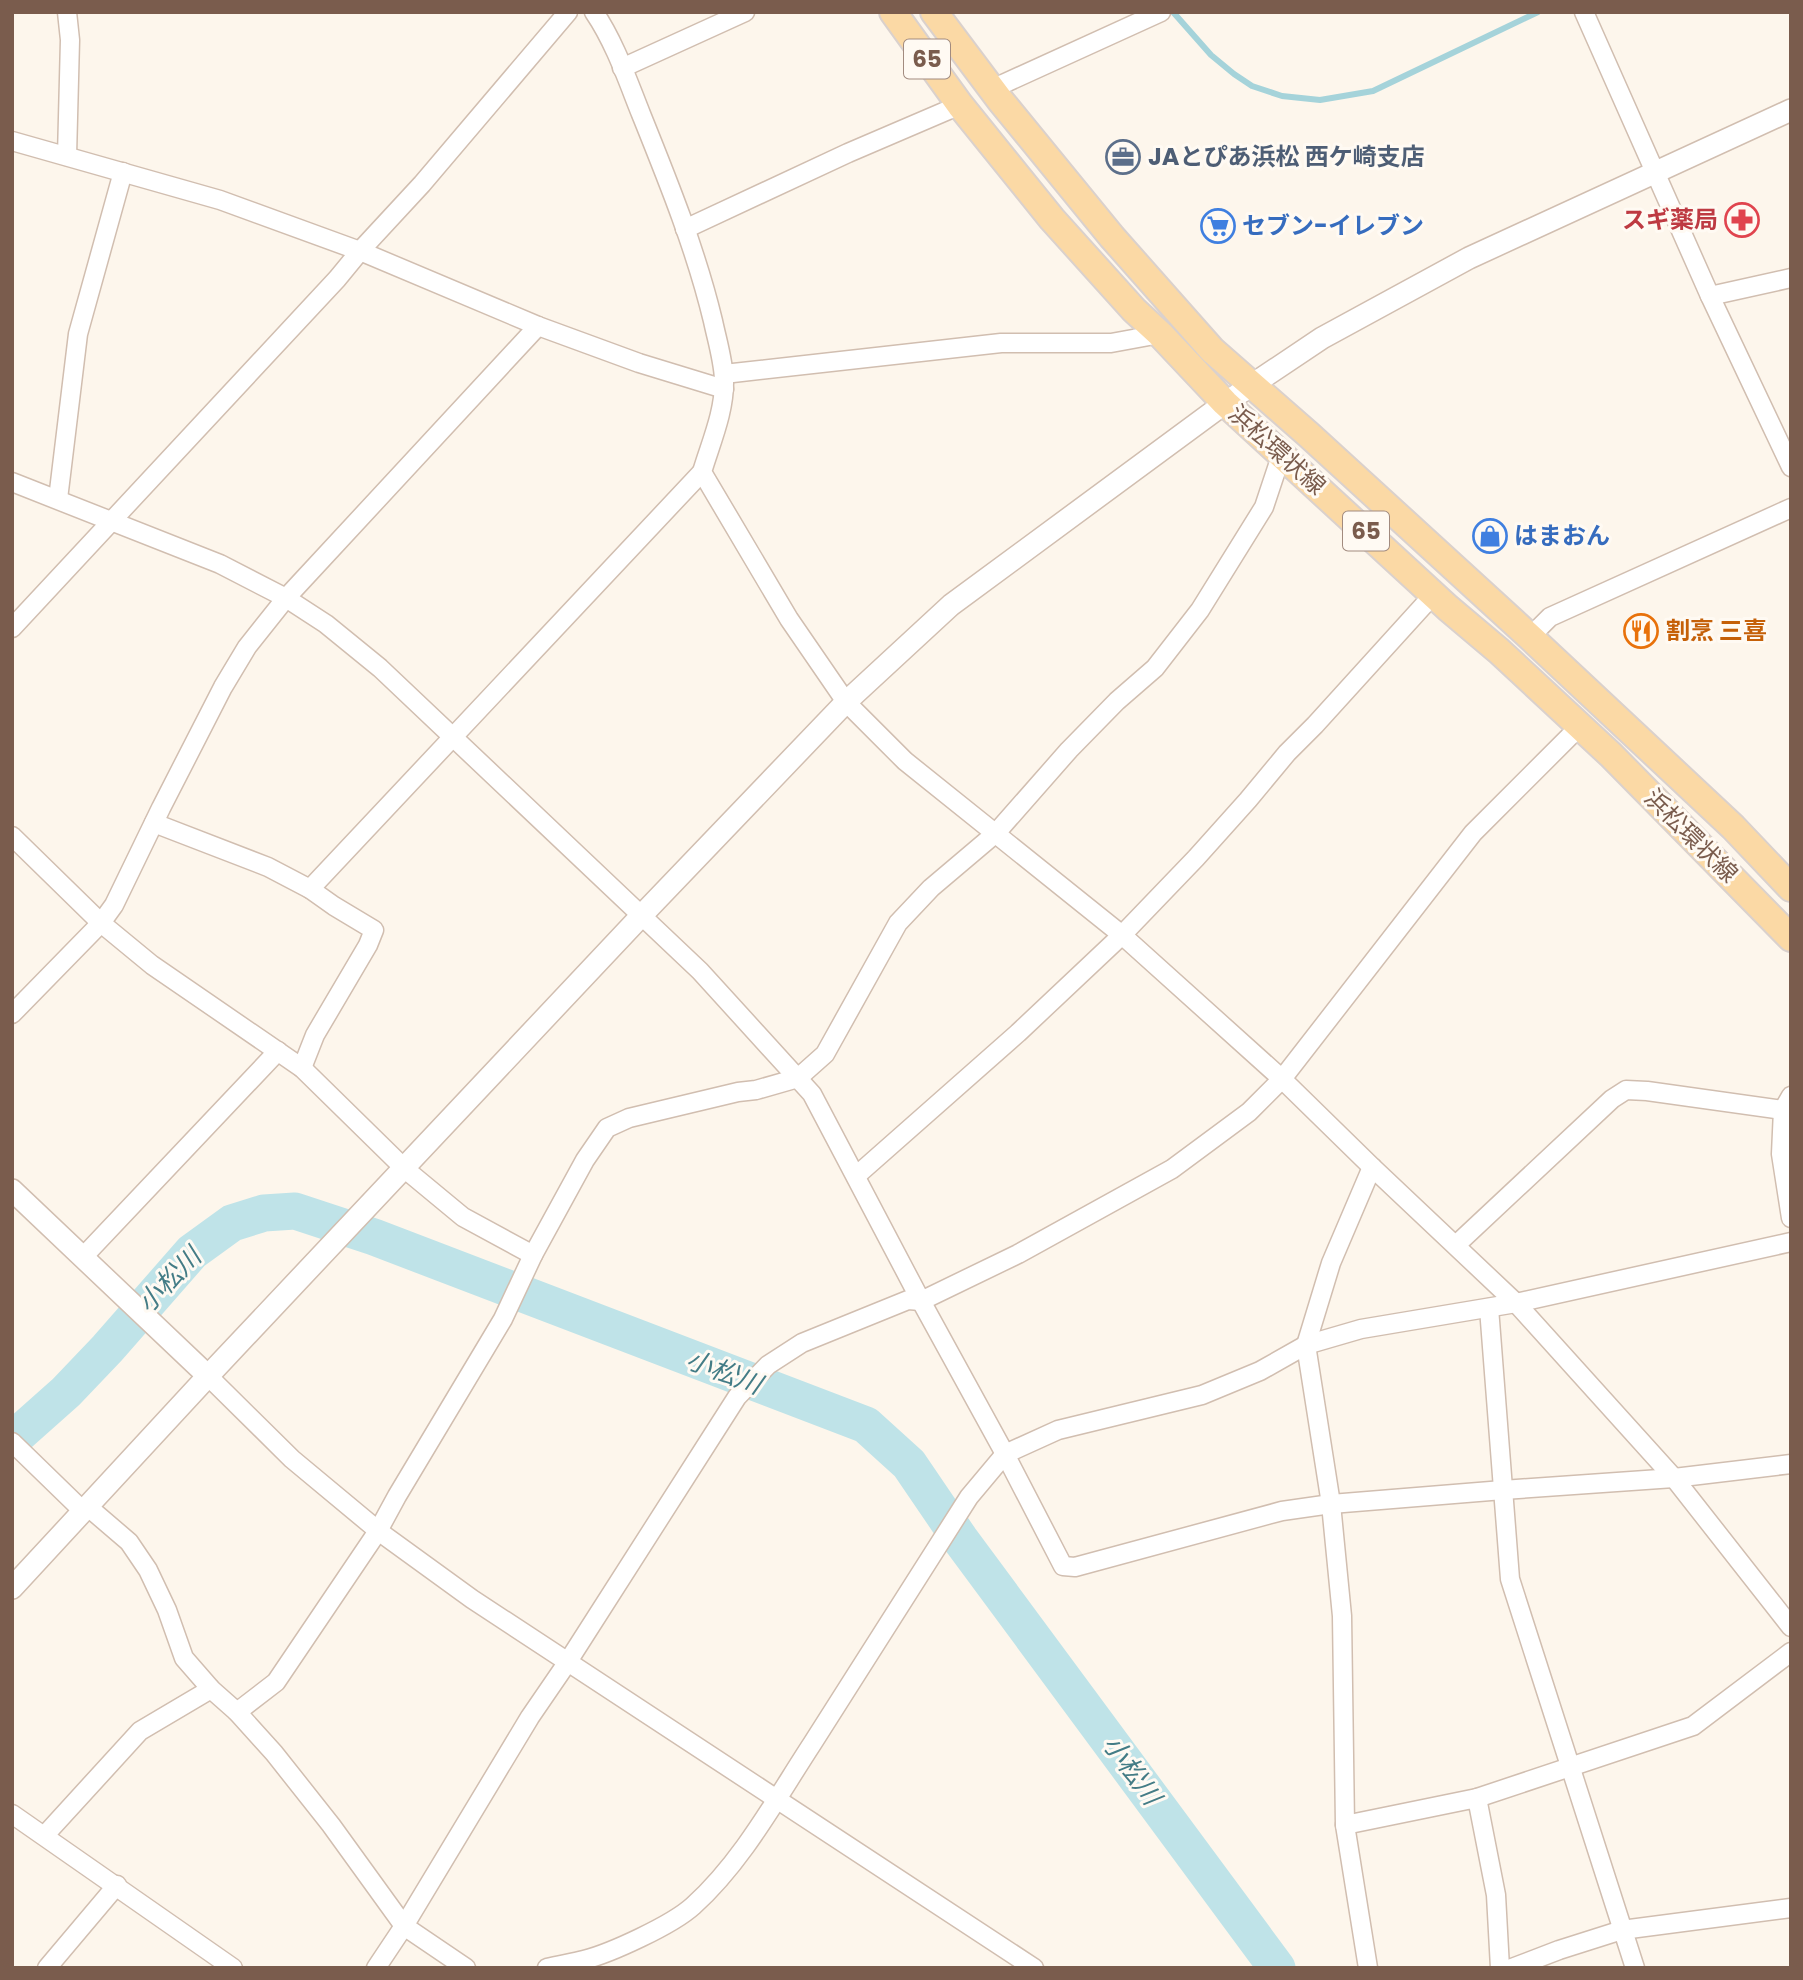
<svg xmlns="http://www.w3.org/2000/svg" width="1803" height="1980" viewBox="0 0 1803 1980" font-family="Poppins,'Noto Sans JP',sans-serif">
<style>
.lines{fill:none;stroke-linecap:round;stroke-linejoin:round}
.stream{stroke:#a5d3da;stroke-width:6}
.river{stroke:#bfe3e8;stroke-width:37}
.minor-casing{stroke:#d1beb0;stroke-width:21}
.tertiary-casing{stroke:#d1beb0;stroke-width:24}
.primary-casing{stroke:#dad1cd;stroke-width:30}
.minor{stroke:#fff;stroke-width:18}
.tertiary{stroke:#fff;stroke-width:21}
.primary{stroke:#fbd9a5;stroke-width:26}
.labels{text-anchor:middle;stroke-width:6;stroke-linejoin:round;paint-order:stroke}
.shield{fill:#fffaf3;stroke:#a28b7f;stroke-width:2}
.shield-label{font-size:23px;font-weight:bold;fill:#7a5c4d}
.service-label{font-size:24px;font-weight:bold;fill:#4e5e75;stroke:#fffaf3;text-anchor:start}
.health-label{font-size:24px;font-weight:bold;fill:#be3a42;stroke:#fffaf3;text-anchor:end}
.shop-label{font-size:24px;font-weight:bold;fill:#366cbe;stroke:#fffaf3;text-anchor:start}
.street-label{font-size:24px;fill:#7a5c4d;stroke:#fffaf3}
.food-label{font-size:24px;font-weight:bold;fill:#c56008;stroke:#fffaf3;text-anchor:start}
.water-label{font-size:26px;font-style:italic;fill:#437c86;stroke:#fffaf3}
</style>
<rect width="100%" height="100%" fill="#fdf6ec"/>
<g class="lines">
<polyline class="stream" points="1173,12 1211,55 1234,74 1252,86 1282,96 1320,100 1373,91 1538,12"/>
<polyline class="river" points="12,1440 66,1392 107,1349 192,1252 232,1223 264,1213 295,1211 374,1237 866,1425 909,1464 960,1539 1277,1968"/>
<g class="minor-casing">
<g id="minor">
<polyline points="67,12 70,40 67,156"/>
<path d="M594,12C615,43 627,79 641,114C668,181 696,250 713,321C717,340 723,359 724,379C725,411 711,442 702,472L789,619L846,702L905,761L1122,935L1282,1079L1372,1167L1516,1303L1674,1478L1791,1627"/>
<polyline points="1584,12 1710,296 1791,467"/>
<polyline points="622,68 745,12"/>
<polyline points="992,89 1161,12"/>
<polyline points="12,141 220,200 360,251 538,326 639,363 724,389"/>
<polyline points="685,229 848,153 960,105"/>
<polyline points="1710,296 1791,278"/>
<polyline points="724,374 1001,343 1111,343 1160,334"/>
<polyline points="12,482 220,564 286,598 326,624 380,668 700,971 812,1094 921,1301 1005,1454 1063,1566 1075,1567 1282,1511 1331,1504 1503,1490 1674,1478 1791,1464"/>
<polyline points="58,499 78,334 123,172"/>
<polyline points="12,628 337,279 360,251 422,184 568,12"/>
<polyline points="1530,637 1550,617 1791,508"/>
<polyline points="154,823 268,867 310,889 334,906 374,930 368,945 315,1035 302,1068"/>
<polyline points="12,836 101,923 152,965 302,1068 405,1169 463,1217 533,1255"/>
<polyline points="310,889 702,472"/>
<polyline points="12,1014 101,923 114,905 161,808 223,687 247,647 286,598 538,326"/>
<polyline points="1791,1096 1783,1110 1781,1154 1791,1218"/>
<polyline points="1372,1167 1331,1263 1306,1345 1331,1504 1342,1616 1345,1825 1477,1798 1496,1895 1500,1968"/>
<polyline points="856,1176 1018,1033 1122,935 1196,858 1248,800 1287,753 1315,725 1433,595"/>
<polyline points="1456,1245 1612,1099 1626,1090 1647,1091 1783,1110"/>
<polyline points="83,1257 278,1051"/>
<polyline points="1489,1308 1510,1579 1635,1968"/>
<polyline points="208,1376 292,1459 381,1533 472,1599 1034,1968"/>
<polyline points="12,1442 83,1511"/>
<polyline points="87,1506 129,1542 148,1570 167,1610 184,1658 211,1689 237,1712 274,1753 331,1825 404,1926 466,1968"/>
<polyline points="237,1712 276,1682 378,1531 397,1496 503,1319 533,1255 585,1160 607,1128 629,1118 738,1092 756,1090 798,1078 825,1054 898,923 931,888 996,833 1069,750 1117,701 1155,668 1200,610 1264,507 1282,453"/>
<polyline points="1477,1798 1693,1726 1791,1652"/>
<polyline points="12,1814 233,1968"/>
<polyline points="1345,1825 1368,1968"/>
<polyline points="45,1835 140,1731 211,1689"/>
<polyline points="47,1968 117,1885"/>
<polyline points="376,1968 404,1926 530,1717 567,1663 737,1397 768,1365 802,1343 908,1300 921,1301 1018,1254 1172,1169 1249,1112 1282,1079 1473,833 1580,726"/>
<path d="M547,1968C559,1965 572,1963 584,1960C611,1953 672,1925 693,1906C742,1862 776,1799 812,1744C864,1662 917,1580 969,1497L1005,1454L1058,1430L1202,1395L1260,1371L1306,1345L1361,1329L1516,1303L1791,1242"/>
<polyline points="1512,1968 1559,1950 1622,1930 1791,1908"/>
</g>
</g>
<g class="tertiary-casing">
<g id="tertiary">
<polyline points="12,1190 208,1376"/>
<polyline points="12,1588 208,1376 642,915 846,702 951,605 1225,403 1322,338 1469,258 1791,110"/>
</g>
</g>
<g class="primary-casing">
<g id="primary">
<polyline points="893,12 960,105 1052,219 1134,310 1160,334 1225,403 1448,608 1499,651 1611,755 1791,938"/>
<polyline points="934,12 1000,100 1112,237 1212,350 1309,435 1530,637 1733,827 1791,888"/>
</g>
</g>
<use href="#minor" class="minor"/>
<use href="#tertiary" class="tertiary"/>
<use href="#primary" class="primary"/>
</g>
<defs>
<g id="office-ring" transform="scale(1.75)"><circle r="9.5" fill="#fffaf3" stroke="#5c6f8a" stroke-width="1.5"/><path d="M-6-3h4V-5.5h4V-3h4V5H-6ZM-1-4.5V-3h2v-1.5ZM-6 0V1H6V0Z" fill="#5c6f8a"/></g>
<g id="pharmacy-ring" transform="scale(1.75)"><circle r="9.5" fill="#fffaf3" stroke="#e0444e" stroke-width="1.5"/><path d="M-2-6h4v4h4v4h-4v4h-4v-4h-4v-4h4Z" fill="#e0444e"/></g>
<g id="supermarket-ring" transform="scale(1.75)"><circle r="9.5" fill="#fffaf3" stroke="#3f7fe0" stroke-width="1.5"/><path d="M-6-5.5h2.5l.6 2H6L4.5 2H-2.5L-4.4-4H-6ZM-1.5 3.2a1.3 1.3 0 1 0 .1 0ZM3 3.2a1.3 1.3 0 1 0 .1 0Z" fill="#3f7fe0"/></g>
<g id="shop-ring" transform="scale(1.75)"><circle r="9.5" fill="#fffaf3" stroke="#3f7fe0" stroke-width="1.5"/><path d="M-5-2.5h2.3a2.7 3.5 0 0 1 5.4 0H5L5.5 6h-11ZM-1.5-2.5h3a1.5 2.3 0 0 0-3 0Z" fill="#3f7fe0"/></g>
<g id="restaurant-ring" transform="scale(1.75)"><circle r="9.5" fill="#fffaf3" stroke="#e8710a" stroke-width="1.5"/><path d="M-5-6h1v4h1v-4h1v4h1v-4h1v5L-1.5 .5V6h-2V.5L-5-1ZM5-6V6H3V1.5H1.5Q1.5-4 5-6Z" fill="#e8710a"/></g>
</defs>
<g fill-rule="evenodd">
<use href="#office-ring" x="1123" y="157"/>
<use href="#pharmacy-ring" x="1742" y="220"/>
<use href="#supermarket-ring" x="1218" y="226"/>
<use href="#shop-ring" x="1490" y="536"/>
<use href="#restaurant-ring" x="1641" y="631"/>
</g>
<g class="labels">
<g class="shield">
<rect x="904" y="39.5" width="46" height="39" rx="5"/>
<rect x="1343" y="511.5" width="46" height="39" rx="5"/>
</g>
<g class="shield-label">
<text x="927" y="67">65</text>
<text x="1366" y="539">65</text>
</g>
<g class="service-label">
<text x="1148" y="165">JAとぴあ浜松 西ケ崎支店</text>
</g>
<g class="health-label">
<text x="1718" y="228">スギ薬局</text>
</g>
<g class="shop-label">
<text x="1242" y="234">セブン-イレブン</text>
<text x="1514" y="544">はまおん</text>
</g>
<g class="street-label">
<text transform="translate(1277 450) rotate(42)" y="8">浜松環状線</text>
<text transform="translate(1691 836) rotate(45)" y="8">浜松環状線</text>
</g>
<g class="food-label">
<text x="1666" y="639">割烹 三喜</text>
</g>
<g class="water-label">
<text transform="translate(169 1280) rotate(-46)" y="9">小松川</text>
<text transform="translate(724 1372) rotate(21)" y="9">小松川</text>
<text transform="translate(1132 1770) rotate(54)" y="9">小松川</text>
</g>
</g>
<rect width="1803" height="1980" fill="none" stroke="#7a5c4d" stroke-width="28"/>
</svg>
